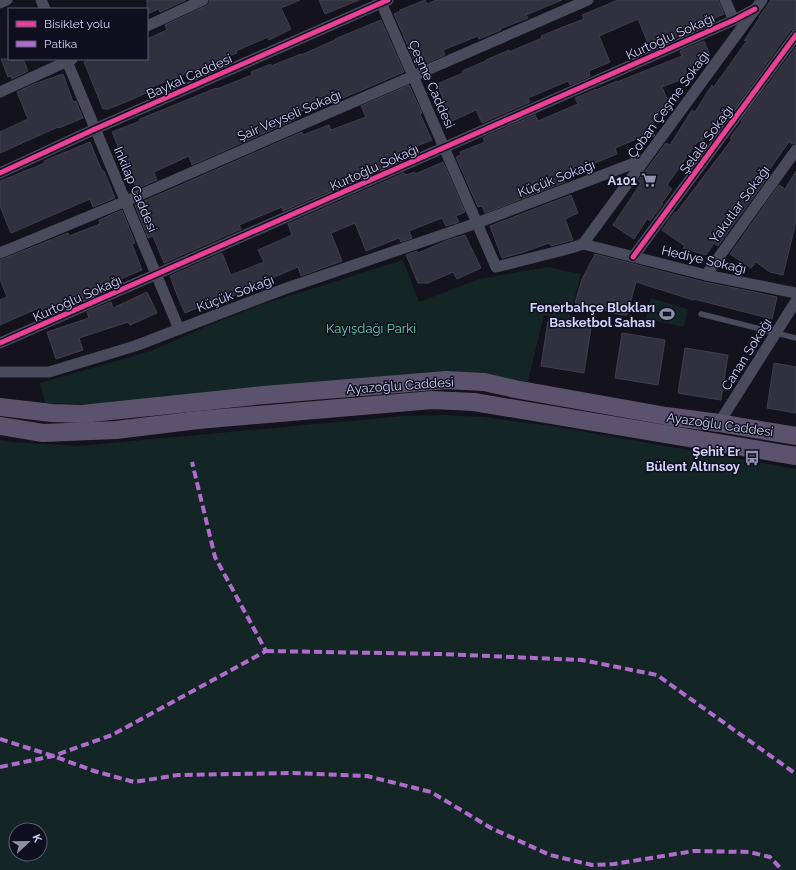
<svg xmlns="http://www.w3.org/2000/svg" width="796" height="870" viewBox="0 0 796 870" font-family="Raleway,sans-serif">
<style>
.green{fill:#132524;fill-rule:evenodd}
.building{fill:#31303e;stroke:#3e3e4e}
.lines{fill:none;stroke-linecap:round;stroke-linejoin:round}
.lane{stroke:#494a5b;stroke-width:5.5}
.street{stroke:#494a5b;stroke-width:11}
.primary{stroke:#5b536d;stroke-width:18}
.quiet{stroke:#b06ccc;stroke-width:4;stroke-dasharray:8 4;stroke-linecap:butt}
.cycleway-casing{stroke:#100f1f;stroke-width:8}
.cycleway{stroke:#ea4096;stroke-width:5}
.labels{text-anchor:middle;stroke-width:3;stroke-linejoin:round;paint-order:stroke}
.street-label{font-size:13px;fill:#d1d2fa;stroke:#100f1f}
.poi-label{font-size:13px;font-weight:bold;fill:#d1d2fa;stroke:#100f1f;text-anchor:end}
.park-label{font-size:13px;fill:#66d2a9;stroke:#100f1f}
</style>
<rect width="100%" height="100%" fill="#14121c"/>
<g class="green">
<polygon points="403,260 419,302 479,279 547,267 581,274 569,320 544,315 528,382 484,375 100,405 45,403 40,383 150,351 214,323 263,304"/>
<polygon points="651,298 688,309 684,327 646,319"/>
<path d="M444,415L484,417L552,426L796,469V870H0V440L12,442L78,446L403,416ZM16,830H40V854H16Z"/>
</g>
<g class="building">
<polygon points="147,0 186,0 160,12 159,9 147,14"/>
<polygon points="210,0 300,0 281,8 291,29 269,40 268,37 236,51 237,53 152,87 153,90 126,102 108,109 103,109 84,62 91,59 147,59 147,39 167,30 165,25 206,6 209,4"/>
<polygon points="319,0 359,0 325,14"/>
<polygon points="425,0 427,4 436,0 562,0 526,15 528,18 500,29 501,30 479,39 478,36 443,50 445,55 417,67 394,14 400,11 400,10"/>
<polygon points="618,0 718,0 724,14 699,25 699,26 697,26 698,28 675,38 673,36 649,46 638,19 599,36 610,62 589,71 590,76 570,85 568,81 528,98 530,102 482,123 476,110 452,121 437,84 463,73 462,71 486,61 486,60 509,50 509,52 542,38 541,36 563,27 584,19 582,15"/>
<polygon points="771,0 796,0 796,28 793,29 790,31 730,114 723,110 701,143 698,141 667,185 672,189 662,203 663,204 650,221 647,219 634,239 613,225 641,183 638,181 666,143 670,145 692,110 695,112 712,85 713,88 748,39 744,41 760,17 759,17"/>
<polygon points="381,20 404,72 329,104 328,101 294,114 296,119 192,165 189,156 154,172 157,180 136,189 112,132 140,121 140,119 194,97 216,88 217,89 252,75 251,72 271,64 271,66 301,54 301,55 335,40 335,39"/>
<polygon points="704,41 710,55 702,59 703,61 685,69 688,77 662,87 668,101 648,130 655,135 653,137 651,133 615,148 617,154 576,171 578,174 564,179 565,182 485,213 482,206 478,207 456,157 461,155 460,152 485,142 483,138 487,136 535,115 538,121 578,104 575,98 596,89 596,90 617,81 617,82 682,56 680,51"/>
<polygon points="796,47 796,143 792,144 789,142 767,173 768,173 766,176 768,177 718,246 714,243 706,255 683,248 685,246 662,230 675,212 676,213 732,139 730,138 742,122 741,121"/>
<polygon points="1,59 23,59 28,71 12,79 11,76 8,77"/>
<polygon points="63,74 73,102 76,101 83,118 59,128 58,127 0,153 0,132 28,119 17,92 34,84"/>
<polygon points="409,85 422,113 420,114 432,140 397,154 399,160 283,211 282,207 239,225 241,229 164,263 153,236 148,238 135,205 302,132 303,135 329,125 331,130 366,117 361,106"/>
<polygon points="90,142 102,171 104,171 115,198 93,207 90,199 11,233 0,206 0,181 45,163 44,161"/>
<polygon points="443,162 465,212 456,216 459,222 446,226 442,218 409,231 412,238 401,242 399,238 366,251 355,223 331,233 342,261 301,276 298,267 265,281 266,284 213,303 213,302 185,313 177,295 170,276 222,253 231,275 264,262 258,250 292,235 288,224 404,173 406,175 415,172 415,174"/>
<polygon points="796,171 796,222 783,275 770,272 756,262 751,268 730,254 779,185 785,189"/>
<polygon points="571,195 578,213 565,219 573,240 551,246 549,243 521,253 502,258 490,226"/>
<polygon points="122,210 135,243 132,244 142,270 106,285 107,288 83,299 82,296 43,312 41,307 0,325 0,300 7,297 0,279 0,260 68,233 69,236 100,224 99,220"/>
<polygon points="465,235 481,268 457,279 453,272 428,283 418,283 406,255 417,251 418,253 448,240"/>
<polygon points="595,254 704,282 754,292 777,297 772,319 694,299 693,300 636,282 627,315 622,315 575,303 582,279"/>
<polygon points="147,292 157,313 130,325 128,322 79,338 83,350 56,359 47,332 89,318 87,312 111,302 113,308"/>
<polygon points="548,321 591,328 584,373 541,366"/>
<polygon points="622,333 665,340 658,385 615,378"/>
<polygon points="685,348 728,355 721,400 678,393"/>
<polygon points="774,363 796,367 796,413 767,408"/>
</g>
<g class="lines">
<polyline class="lane" points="701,314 796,338"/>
<g class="street">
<polyline points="41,0 45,9"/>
<polyline points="380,0 496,267 571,248 583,244"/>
<polyline points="725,0 734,20"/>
<polyline points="0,3 7,0"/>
<polyline points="147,26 203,0"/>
<polyline points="66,59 179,329"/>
<polyline points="0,92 72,59"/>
<polyline points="0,173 95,129 388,0"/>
<polyline points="583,244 762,0"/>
<polyline points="583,244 706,275 796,293"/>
<polyline points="0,253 126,201 588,0"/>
<polyline points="633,257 796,35"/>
<polyline points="706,275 796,150"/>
<polyline points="0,343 734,20 755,9"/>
<polyline points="0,372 49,372 135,346 284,289 477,223 645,159"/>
<polyline points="719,423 796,301"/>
</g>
<g class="primary">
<polyline points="0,407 52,413 82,414 264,395 446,380 484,382 515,389 666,416 719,423 796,436"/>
<polyline points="0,426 43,433 116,430 198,420 432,400 474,402 796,456"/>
</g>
<g class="quiet">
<polyline points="266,651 440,654 582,660 657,675 796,774"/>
<polyline points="0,739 53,756 94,771 134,782 178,775 293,773 367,776 431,792 491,828 550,855 592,865 614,864 694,851 749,852 770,857 782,870"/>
<polyline points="0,767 53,756 112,735 266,651 215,557 192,462"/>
</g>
<g class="cycleway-casing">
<g id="cycleway">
<polyline points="0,173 95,129 388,0"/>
<polyline points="633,257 796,35"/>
<polyline points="0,343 734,20 755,9"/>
</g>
</g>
<use href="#cycleway" class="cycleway"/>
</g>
<defs>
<g id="supermarket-bare" transform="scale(1.2)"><path d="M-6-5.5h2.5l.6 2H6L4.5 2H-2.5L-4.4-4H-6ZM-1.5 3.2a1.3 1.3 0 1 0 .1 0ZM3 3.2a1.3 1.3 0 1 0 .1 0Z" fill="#8f8fac" stroke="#100f1f" stroke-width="2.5" paint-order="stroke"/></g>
<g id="stadium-bare" transform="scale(1.2)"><path d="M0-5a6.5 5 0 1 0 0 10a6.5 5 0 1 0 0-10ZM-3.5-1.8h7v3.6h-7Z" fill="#8f8fac" stroke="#100f1f" stroke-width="2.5" paint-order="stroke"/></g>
<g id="bus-bare" transform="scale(1.2)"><path d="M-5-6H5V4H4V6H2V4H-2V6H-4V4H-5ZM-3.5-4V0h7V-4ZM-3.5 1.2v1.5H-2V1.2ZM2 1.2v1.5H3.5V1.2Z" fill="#8f8fac" stroke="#100f1f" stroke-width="2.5" paint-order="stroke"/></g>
</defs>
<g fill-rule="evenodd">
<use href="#supermarket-bare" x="649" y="180"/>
<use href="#stadium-bare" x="667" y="314"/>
<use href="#bus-bare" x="752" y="458"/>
</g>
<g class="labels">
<g class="street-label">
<text transform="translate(670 36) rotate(-24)" y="5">Kurtoğlu Sokağı</text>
<text transform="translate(189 76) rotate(-24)" y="5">Baykal Caddesi</text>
<text transform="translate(432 84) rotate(66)" y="5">Çeşme Caddesi</text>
<text transform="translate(668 104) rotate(-54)" y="5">Çoban Çeşme Sokağı</text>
<text transform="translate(289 115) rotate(-23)" y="5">Şair Veyseli Sokağı</text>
<text transform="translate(706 139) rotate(-54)" y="5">Şelale Sokağı</text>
<text transform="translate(374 167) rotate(-24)" y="5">Kurtoğlu Sokağı</text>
<text transform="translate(556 178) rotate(-21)" y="5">Küçük Sokağı</text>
<text transform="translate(136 189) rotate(67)" y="5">Inkilap Caddesi</text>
<text transform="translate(739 204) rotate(-54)" y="5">Yakutlar Sokağı</text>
<text transform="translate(704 259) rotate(13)" y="5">Hediye Sokağı</text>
<text transform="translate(235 293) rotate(-21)" y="5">Küçük Sokağı</text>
<text transform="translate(77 298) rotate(-24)" y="5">Kurtoğlu Sokağı</text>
<text transform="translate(746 354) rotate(-58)" y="5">Canan Sokağı</text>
<text transform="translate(400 385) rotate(-4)" y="5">Ayazoğlu Caddesi</text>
<text transform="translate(720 424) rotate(8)" y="5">Ayazoğlu Caddesi</text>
</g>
<g class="poi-label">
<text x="637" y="185">A101</text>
<text x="655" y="312">Fenerbahçe Blokları<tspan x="655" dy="15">Basketbol Sahası</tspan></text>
<text x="740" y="456">Şehit Er<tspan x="740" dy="15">Bülent Altınsoy</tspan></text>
</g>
<g class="park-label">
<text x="371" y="333">Kayışdağı Parki</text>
</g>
</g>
<rect x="8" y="8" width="140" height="52" fill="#100f1f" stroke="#5d5d77"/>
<rect x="16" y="21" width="20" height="6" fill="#ea4096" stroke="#5d5d77"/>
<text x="44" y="28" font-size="12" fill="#d1d2fa">Bisiklet yolu</text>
<rect x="16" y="41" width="20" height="6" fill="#b06ccc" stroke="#5d5d77"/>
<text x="44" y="48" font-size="12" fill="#d1d2fa">Patika</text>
<g transform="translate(28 842) rotate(68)"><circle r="19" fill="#100f1f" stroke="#5d5d77"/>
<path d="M0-3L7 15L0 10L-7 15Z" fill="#8f8fac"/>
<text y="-6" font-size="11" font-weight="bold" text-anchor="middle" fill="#d1d2fa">K</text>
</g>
</svg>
